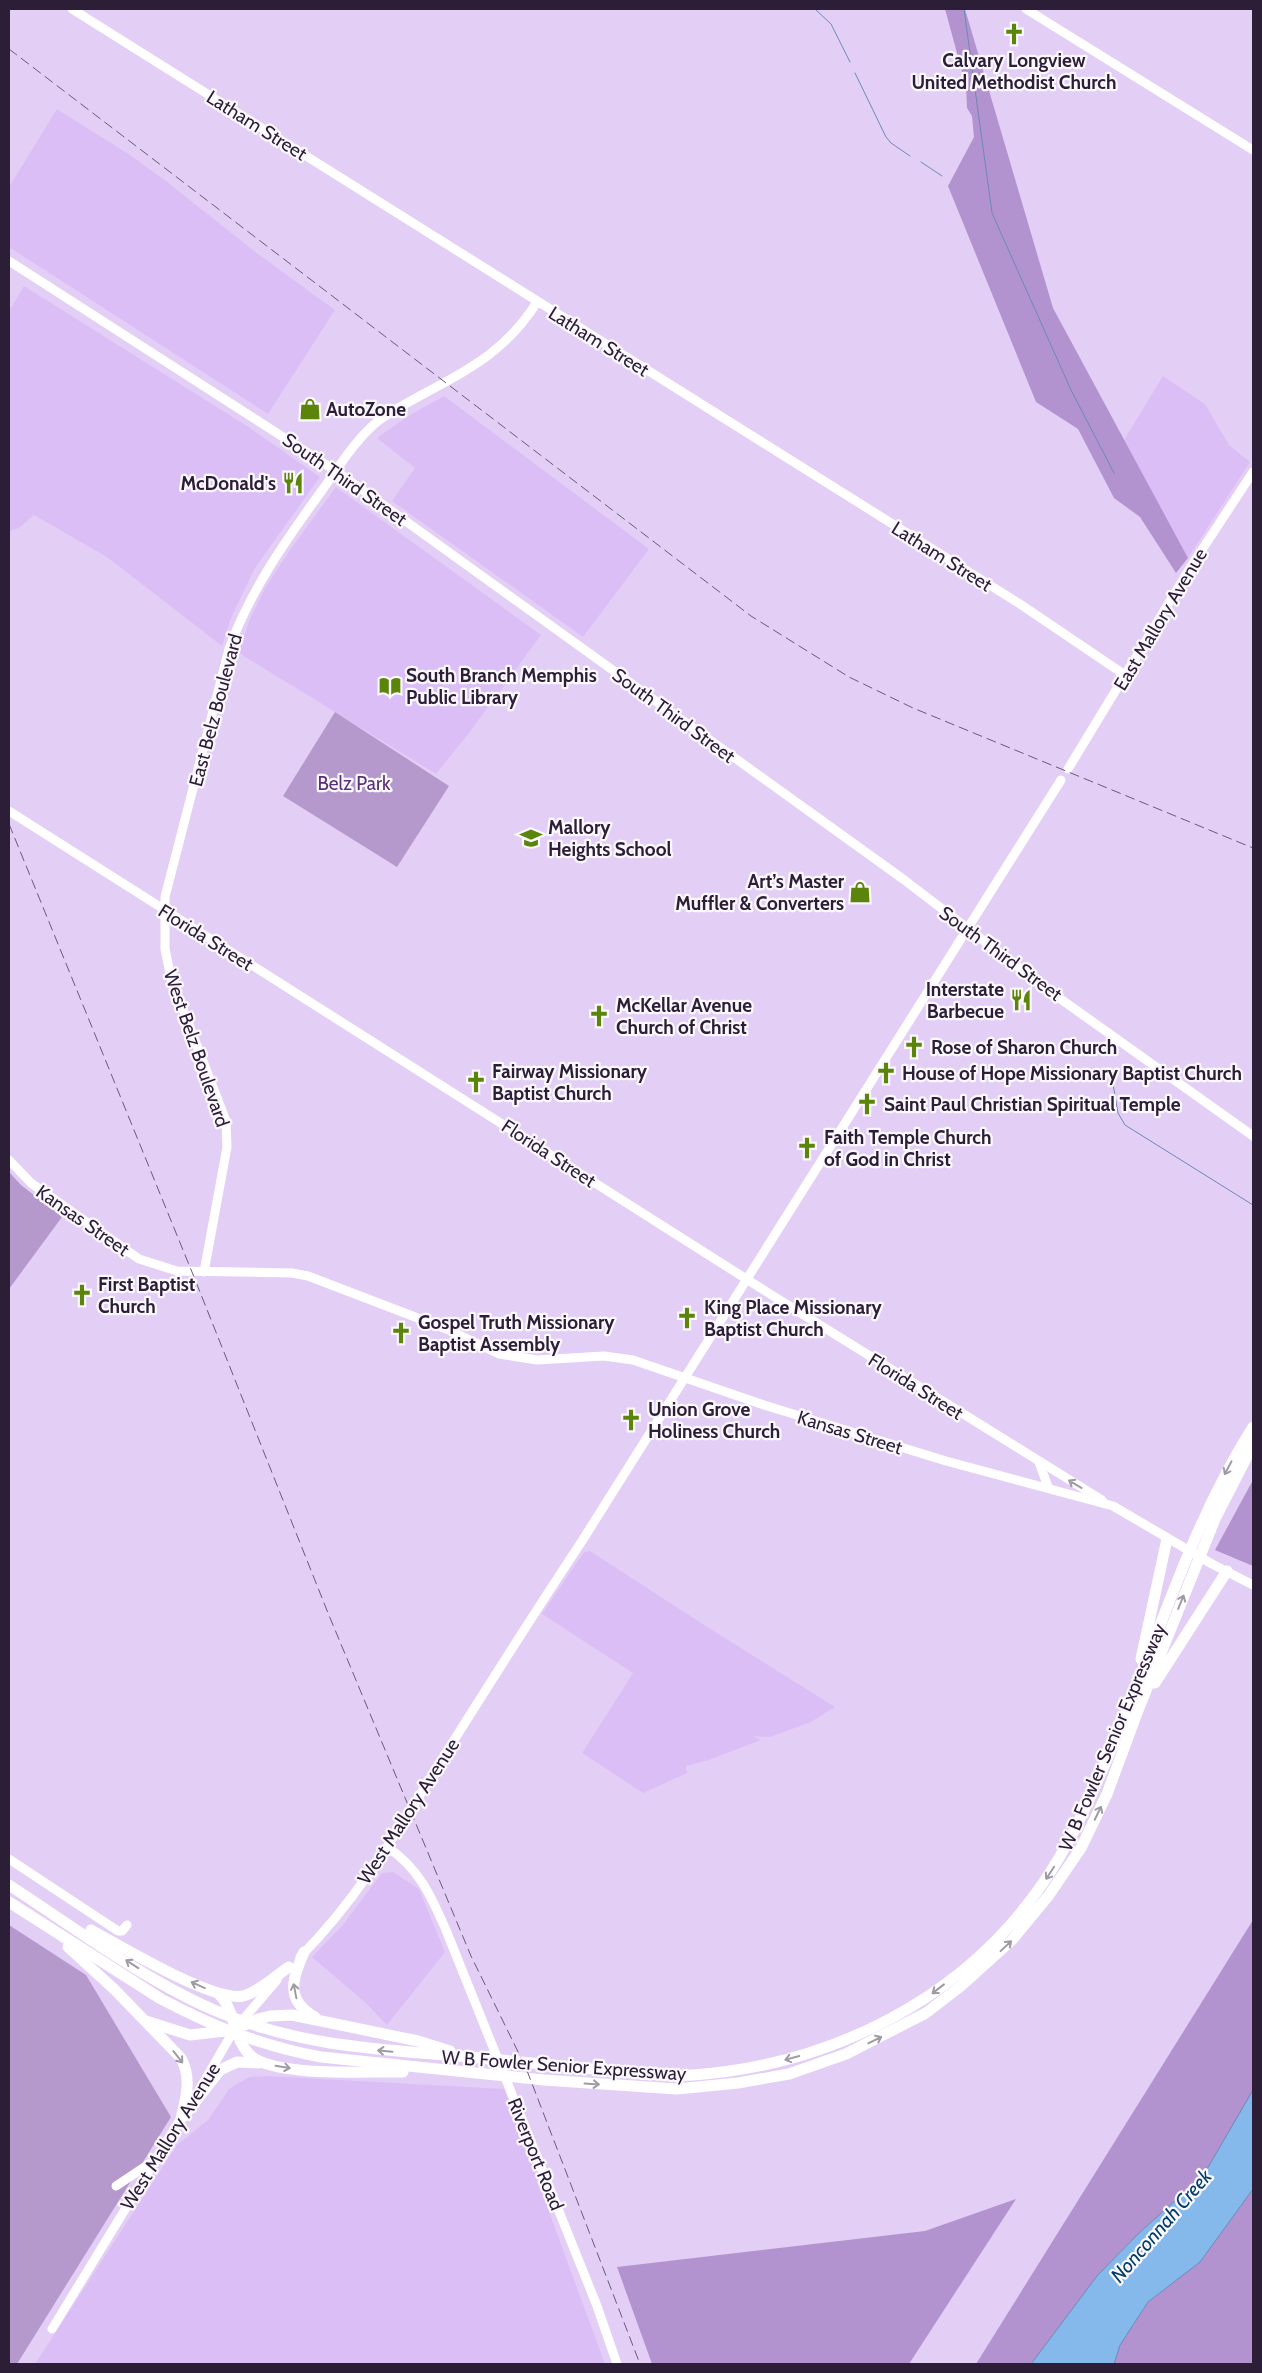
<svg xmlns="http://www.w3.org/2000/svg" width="1262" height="2373" viewBox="0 0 1262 2373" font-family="Cabin,sans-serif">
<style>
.built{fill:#dcbef7}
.green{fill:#b599cd}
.forest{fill:#b393cf}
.water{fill:#85b9ec;stroke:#6a8ab6}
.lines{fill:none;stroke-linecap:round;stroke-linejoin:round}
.stream{stroke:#6a8ab6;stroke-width:1}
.secondary{stroke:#fff;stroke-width:9}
.primary{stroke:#fff;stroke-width:9}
.highway{stroke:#fff;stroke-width:11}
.rail{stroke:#6a5a78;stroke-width:1;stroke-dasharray:10 5;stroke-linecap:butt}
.oneway{stroke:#a09aa5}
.labels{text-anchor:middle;stroke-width:4.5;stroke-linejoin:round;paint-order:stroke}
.poi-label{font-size:19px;font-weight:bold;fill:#2c1e37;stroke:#fbf8fe;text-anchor:start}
.street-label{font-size:19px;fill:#2c1e37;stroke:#fbf8fe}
.park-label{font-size:19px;fill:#5a3079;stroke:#fbf8fe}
.water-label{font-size:20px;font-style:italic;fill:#003d6c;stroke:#fbf8fe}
</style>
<rect width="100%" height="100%" fill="#e3cff6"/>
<g class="built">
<polygon points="57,109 130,155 166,181 254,251 335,310 268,414 9,247 9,187"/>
<polygon points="24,286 247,426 320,477 255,568 231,618 222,646 107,557 34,515 19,528 9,531 9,311"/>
<polygon points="1163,376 1205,404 1229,445 1250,462 1188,558 1124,440"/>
<polygon points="444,396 649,549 583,637 392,501 415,468 377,438 408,416"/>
<polygon points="336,487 541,635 469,733 436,774 239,653 249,621 265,588 290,550"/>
<polygon points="590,1551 701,1623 835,1707 811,1722 770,1737 753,1736 761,1740 709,1760 686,1766 687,1773 643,1793 582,1753 633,1673 542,1614 584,1552"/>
<polygon points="393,1872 419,1889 445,1952 387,2025 366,2003 312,1957 342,1926 382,1873"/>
<polygon points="267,2076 504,2089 605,2364 35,2364 177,2145 208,2120 229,2089 249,2077"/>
</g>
<g class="green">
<polygon points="335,712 449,786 397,867 283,796"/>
<polygon points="9,1172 21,1185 62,1217 9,1289"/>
<polygon points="9,1925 86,1975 171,2117 17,2364 9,2364"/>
</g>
<g class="forest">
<polygon points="945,9 965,9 1053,308 1188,558 1176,573 1140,517 1114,498 1078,429 1036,402 948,186 974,137 972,116 967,108 966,86"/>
<polygon points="1253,1480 1253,1566 1215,1550"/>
<polygon points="1253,1920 1253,2090 1248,2100 1203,2176 1138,2234 1097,2276 1031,2364 976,2364"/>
<polygon points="1253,2189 1253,2364 1114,2364 1120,2345 1148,2302 1200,2262"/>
<polygon points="1016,2199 909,2364 652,2364 617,2267 925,2231"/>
</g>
<polygon class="water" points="1253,2090 1253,2189 1200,2262 1148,2302 1120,2345 1114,2364 1031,2364 1097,2276 1138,2234 1203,2176"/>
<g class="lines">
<g class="stream">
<polyline points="815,9 831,24 850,62"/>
<polyline points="964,9 992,213 1071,390 1114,473"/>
<polyline points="855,73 886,137 891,143 910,156"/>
<polyline points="921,162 942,176"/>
<polyline points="1113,1084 1118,1113 1125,1125 1253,1205"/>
</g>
<g class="secondary">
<polyline points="72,9 1020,604 1125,675"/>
<polyline points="1026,9 1253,150"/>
<polyline points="1068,769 1190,568 1253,472"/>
<polyline points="9,811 770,1294 1102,1500"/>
<polyline points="9,1160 31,1183 139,1259 177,1271 292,1273 308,1276 449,1330 499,1354 537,1360 604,1356 633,1360 764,1405 946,1461 1113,1506 1212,1564 1253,1585"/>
<path d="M204,1272L227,1147L226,1121L171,978L165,949V897L229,649C251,589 286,540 323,489C340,465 356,439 378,421C393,410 411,401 427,392C473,368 509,347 537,302"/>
<polyline points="1039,1462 1048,1487"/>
<path d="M387,1847C419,1868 431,1896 446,1930L597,2306L617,2364"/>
<polyline points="9,1859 118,1931 122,1931 127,1925"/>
<path d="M300,1957C357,1900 397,1832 439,1764C486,1689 533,1615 582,1541L1061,780"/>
<polyline points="198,2092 234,2030 277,1980"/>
<polyline points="116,2186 152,2162"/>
<polyline points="52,2329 184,2113"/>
</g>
<polyline class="primary" points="9,261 336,471 903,879 1048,990 1253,1136"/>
<g class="highway">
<polyline points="1141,1659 1167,1539"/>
<polyline points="1155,1683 1227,1571"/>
<path d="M9,1885C75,1928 148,1983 221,2013C310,2049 386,2049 479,2058C523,2062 567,2066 611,2071C638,2073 666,2077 693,2075C831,2065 964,1999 1043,1883C1068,1847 1086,1807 1104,1766C1154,1653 1187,1531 1253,1427"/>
<path d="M9,1902L161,1999C214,2027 262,2046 321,2057L544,2080L677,2089L738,2083L789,2074L846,2054L926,2013L961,1986L1012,1940L1049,1895L1081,1848L1107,1794L1137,1713L1215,1519L1253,1445"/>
<path d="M91,1930C121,1946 212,2002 243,1996C259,1992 275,1976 289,1967"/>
<path d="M68,1947L114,1989L181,2058C192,2079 186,2097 181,2119"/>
<path d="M304,1952C293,1978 284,2000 315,2017"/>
<path d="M218,1993C236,2010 232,2036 249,2054C271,2078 369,2071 403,2072"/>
<polyline points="146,2021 190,2035 225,2031"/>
<polyline points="245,2025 258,2019 270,2016 292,2015 418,2041 450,2051"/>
<polyline points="184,2116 220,2070 237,2062 259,2063"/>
</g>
<g class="rail">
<polyline points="9,49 751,616 849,677 913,708 1253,848"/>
<polyline points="9,824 192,1272 328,1613 471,1956 526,2068 640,2364"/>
</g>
</g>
<defs><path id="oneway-shaft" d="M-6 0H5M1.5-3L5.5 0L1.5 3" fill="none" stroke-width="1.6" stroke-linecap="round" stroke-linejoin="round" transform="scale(1.25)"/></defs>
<g class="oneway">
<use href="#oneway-shaft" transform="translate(1228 1468) rotate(118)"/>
<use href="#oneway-shaft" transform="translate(1075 1484) rotate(-149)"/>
<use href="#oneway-shaft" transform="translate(1181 1602) rotate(-68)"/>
<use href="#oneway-shaft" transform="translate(1098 1813) rotate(-64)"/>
<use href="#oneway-shaft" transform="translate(1050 1873) rotate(123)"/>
<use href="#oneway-shaft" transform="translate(1006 1946) rotate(-43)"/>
<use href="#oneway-shaft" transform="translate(132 1964) rotate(-147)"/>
<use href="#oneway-shaft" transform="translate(198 1985) rotate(-156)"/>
<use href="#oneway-shaft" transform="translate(938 1989) rotate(142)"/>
<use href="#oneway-shaft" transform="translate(295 1991) rotate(-101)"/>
<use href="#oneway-shaft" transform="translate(875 2040) rotate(-26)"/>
<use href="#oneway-shaft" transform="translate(385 2051) rotate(-175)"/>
<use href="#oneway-shaft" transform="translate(178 2057) rotate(52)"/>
<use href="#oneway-shaft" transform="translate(792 2058) rotate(165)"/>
<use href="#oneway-shaft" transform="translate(283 2067) rotate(9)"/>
<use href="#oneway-shaft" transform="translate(592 2084) rotate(4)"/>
</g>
<defs>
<g id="church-bare" transform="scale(1.725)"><path d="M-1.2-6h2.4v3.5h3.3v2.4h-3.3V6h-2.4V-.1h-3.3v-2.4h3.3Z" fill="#5b840b" stroke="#fbf8fe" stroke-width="2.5" paint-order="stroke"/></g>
<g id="shop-bare" transform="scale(1.725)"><path d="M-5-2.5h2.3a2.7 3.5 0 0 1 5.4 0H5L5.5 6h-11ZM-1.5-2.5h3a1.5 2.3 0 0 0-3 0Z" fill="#5b840b" stroke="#fbf8fe" stroke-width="2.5" paint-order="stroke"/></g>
<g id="restaurant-bare" transform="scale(1.725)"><path d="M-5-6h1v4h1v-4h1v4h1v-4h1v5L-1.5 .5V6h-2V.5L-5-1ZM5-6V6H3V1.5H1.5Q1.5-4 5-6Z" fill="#5b840b" stroke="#fbf8fe" stroke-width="2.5" paint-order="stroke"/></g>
<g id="library-bare" transform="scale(1.725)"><path d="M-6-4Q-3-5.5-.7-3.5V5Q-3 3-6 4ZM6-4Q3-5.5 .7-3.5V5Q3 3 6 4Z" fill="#5b840b" stroke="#fbf8fe" stroke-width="2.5" paint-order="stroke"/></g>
<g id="school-bare" transform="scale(1.725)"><path d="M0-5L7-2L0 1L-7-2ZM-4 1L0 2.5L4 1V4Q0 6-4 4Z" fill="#5b840b" stroke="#fbf8fe" stroke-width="2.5" paint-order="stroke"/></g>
</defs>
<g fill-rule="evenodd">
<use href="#church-bare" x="1014" y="34"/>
<use href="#shop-bare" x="310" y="409"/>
<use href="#restaurant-bare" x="293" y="483"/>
<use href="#library-bare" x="390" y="686"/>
<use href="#school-bare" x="531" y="838"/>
<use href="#shop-bare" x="860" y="892"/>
<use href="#restaurant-bare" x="1021" y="1000"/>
<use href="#church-bare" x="599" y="1016"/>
<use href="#church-bare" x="914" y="1047"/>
<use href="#church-bare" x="886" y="1073"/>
<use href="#church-bare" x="476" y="1082"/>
<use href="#church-bare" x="867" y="1104"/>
<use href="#church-bare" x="807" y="1148"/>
<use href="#church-bare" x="82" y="1295"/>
<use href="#church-bare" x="687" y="1318"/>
<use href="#church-bare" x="401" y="1333"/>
<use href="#church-bare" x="631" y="1420"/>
</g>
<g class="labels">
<g class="poi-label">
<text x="1014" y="67" text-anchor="middle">Calvary Longview<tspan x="1014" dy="22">United Methodist Church</tspan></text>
<text x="326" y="416">AutoZone</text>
<text x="276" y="490" text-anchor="end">McDonald's</text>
<text x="406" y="682">South Branch Memphis<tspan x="406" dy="22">Public Library</tspan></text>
<text x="548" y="834">Mallory<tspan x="548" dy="22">Heights School</tspan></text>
<text x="844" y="888" text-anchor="end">Art’s Master<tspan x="844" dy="22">Muffler &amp; Converters</tspan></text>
<text x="1004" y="996" text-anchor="end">Interstate<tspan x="1004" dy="22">Barbecue</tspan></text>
<text x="616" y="1012">McKellar Avenue<tspan x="616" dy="22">Church of Christ</tspan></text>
<text x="931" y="1054">Rose of Sharon Church</text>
<text x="492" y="1078">Fairway Missionary<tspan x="492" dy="22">Baptist Church</tspan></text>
<text x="902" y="1080">House of Hope Missionary Baptist Church</text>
<text x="884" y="1111">Saint Paul Christian Spiritual Temple</text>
<text x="824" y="1144">Faith Temple Church<tspan x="824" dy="22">of God in Christ</tspan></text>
<text x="98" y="1291">First Baptist<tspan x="98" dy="22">Church</tspan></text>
<text x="704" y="1314">King Place Missionary<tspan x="704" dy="22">Baptist Church</tspan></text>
<text x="418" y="1329">Gospel Truth Missionary<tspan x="418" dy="22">Baptist Assembly</tspan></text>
<text x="648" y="1416">Union Grove<tspan x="648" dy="22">Holiness Church</tspan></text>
</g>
<g class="street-label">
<text transform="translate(257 125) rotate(32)" y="7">Latham Street</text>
<text transform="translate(599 341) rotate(32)" y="7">Latham Street</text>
<text transform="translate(345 479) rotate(35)" y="7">South Third Street</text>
<text transform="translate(942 556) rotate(32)" y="7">Latham Street</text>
<text transform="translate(1160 619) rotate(-59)" y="7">East Mallory Avenue</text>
<text transform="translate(215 710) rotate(-75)" y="7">East Belz Boulevard</text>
<text transform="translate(674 715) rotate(36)" y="7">South Third Street</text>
<text transform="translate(206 937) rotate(32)" y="7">Florida Street</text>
<text transform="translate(1001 953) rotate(36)" y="7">South Third Street</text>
<text transform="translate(197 1048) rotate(71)" y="7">West Belz Boulevard</text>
<text transform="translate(549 1153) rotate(33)" y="7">Florida Street</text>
<text transform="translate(83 1220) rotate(35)" y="7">Kansas Street</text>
<text transform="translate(916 1386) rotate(32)" y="7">Florida Street</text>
<text transform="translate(850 1432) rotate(17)" y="7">Kansas Street</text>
<text transform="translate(1112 1737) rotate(-67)" y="7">W B Fowler Senior Expressway</text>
<text transform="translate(408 1811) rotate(-57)" y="7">West Mallory Avenue</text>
<text transform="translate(564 2065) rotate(4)" y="7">W B Fowler Senior Expressway</text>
<text transform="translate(170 2136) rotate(-58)" y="7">West Mallory Avenue</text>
<text transform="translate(536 2154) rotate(68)" y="7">Riverport Road</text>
</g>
<g class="park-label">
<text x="354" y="790">Belz Park</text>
</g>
<g class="water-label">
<text transform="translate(1161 2226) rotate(-49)" y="7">Nonconnah Creek</text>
</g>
</g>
<rect width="1262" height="2373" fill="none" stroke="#2c1e37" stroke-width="20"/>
</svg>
